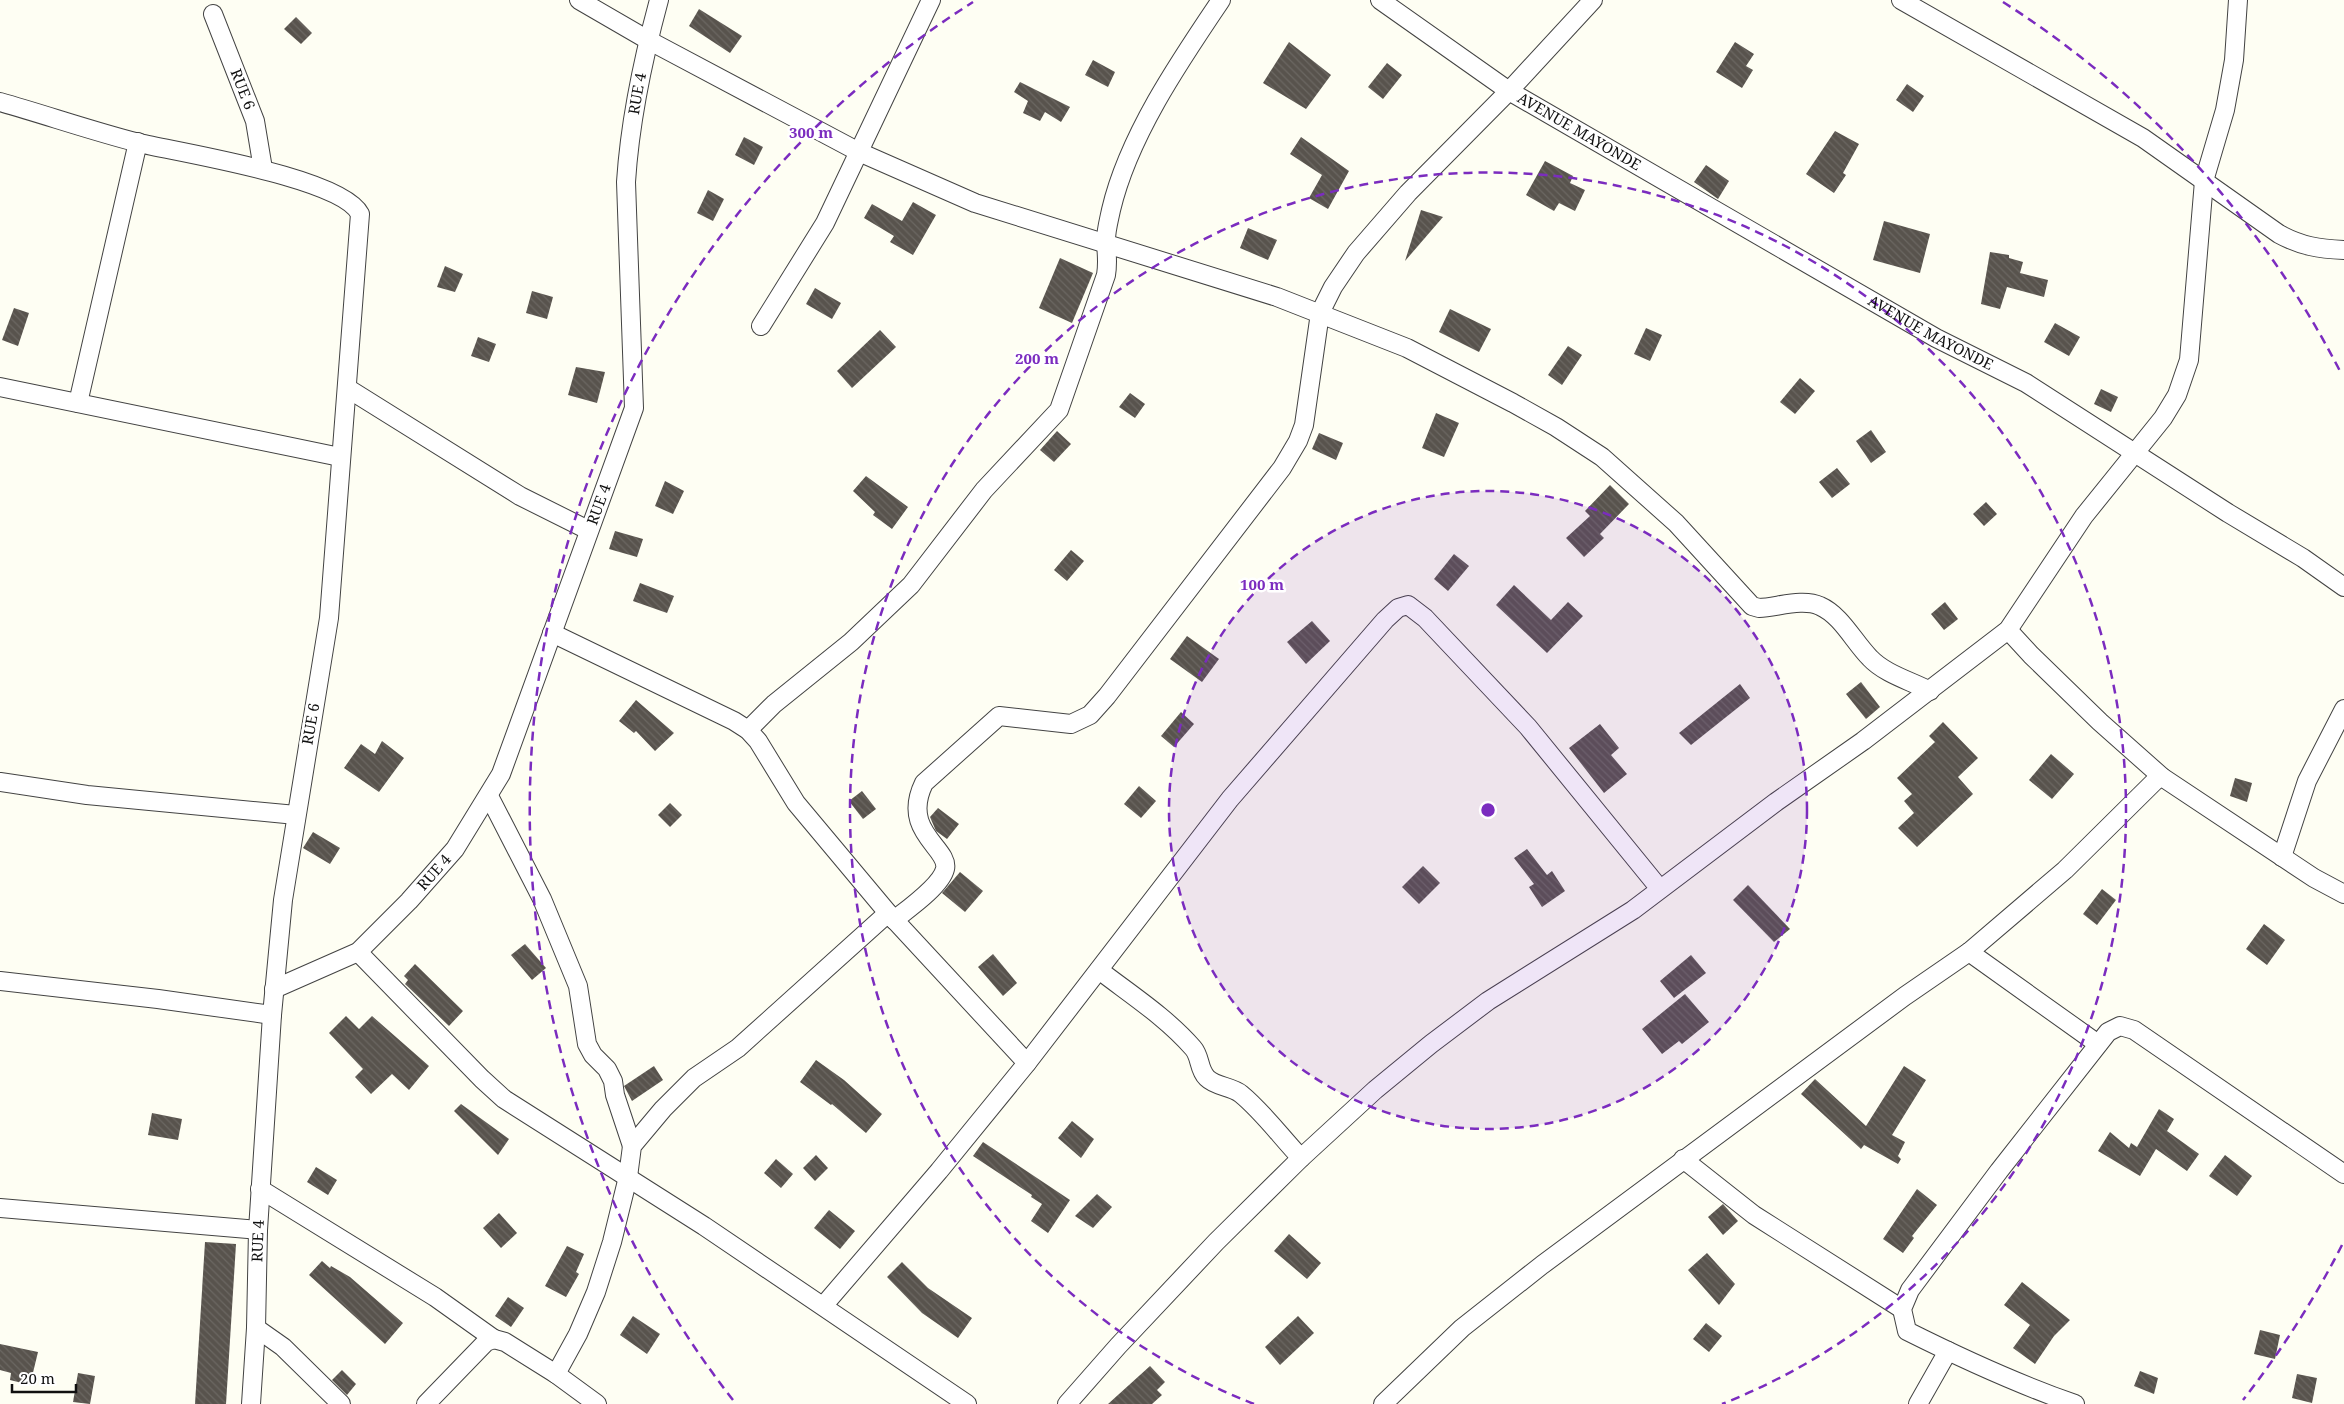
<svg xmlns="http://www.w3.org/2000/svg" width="2344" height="1404" viewBox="0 0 2344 1404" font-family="'Noto Serif',serif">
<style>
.building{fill:url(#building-back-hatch)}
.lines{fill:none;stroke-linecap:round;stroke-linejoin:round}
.street-casing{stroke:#434343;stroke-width:20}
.street{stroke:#fff;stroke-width:18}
.ring{fill:none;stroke:#7b2cbf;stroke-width:2.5;stroke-dasharray:9 6}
.labels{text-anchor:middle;stroke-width:5;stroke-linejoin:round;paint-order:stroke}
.street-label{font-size:15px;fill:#101010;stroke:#fff}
.centre{fill:#7b2cbf;stroke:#fff;stroke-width:2.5}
.ring-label{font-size:15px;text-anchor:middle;font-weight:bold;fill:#7b2cbf;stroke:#fff;stroke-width:5;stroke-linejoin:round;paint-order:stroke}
</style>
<defs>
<pattern id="building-back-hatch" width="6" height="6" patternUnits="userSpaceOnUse" patternTransform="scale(1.25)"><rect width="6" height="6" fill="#58534d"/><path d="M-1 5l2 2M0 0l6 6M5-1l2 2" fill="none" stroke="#6b6762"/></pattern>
</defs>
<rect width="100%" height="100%" fill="#fefef3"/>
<g class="building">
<polygon points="699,9 742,36 730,53 689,26"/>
<polygon points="296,17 312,33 301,44 284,29"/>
<polygon points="1289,42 1331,75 1306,109 1263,83"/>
<polygon points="1735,42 1754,54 1746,66 1753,70 1742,88 1716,72"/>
<polygon points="1093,60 1115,72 1108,87 1085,75"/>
<polygon points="1387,63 1402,75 1383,99 1368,87"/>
<polygon points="1020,82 1070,107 1061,122 1045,112 1040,121 1023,113 1028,101 1014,92"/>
<polygon points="1907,84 1924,96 1913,112 1896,100"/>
<polygon points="1835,131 1859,144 1843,173 1846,175 1834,193 1806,174"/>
<polygon points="744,137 763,147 754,165 735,155"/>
<polygon points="1301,137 1349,171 1328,209 1309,198 1322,175 1290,154"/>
<polygon points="1545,161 1573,176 1570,183 1585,190 1575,211 1559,203 1554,211 1526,195"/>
<polygon points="1706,165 1729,181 1718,199 1694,182"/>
<polygon points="708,190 724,199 713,221 697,213"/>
<polygon points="913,202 936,215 913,255 890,242 894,236 864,218 872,204 902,221"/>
<polygon points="1421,210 1443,217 1405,261"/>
<polygon points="1884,221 1930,234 1920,273 1873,260"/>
<polygon points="1248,228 1277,240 1268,260 1240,248"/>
<polygon points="1990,252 2009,255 2009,258 2023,262 2020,273 2048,280 2044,297 2007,287 2000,309 1981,304"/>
<polygon points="1060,258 1093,273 1072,323 1039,308"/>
<polygon points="445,266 463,274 455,292 437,287"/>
<polygon points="815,288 841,303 832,319 806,304"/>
<polygon points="532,291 553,297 547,319 526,313"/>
<polygon points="14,308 29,313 18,346 2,340"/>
<polygon points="1450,309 1491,329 1479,352 1439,332"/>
<polygon points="2055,323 2080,337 2069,356 2044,342"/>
<polygon points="1646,328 1662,335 1650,361 1634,354"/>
<polygon points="880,330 896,347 852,388 837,371"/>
<polygon points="478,337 496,344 489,362 471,356"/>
<polygon points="1568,346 1582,355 1562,385 1548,375"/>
<polygon points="576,367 605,372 597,403 568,395"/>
<polygon points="1800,378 1815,391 1795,414 1780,402"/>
<polygon points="2101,389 2118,397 2111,412 2094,404"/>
<polygon points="1130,393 1145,404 1135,418 1119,407"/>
<polygon points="1436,413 1459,423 1444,457 1422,448"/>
<polygon points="1871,430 1886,452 1871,463 1856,441"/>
<polygon points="1057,431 1071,444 1054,462 1040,450"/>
<polygon points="1319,433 1343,443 1336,460 1312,449"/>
<polygon points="1837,468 1850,484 1832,498 1819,482"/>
<polygon points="866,476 908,507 892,529 873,515 875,512 853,491"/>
<polygon points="665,481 684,491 673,514 655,506"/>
<polygon points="1610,485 1629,504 1600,534 1604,538 1584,557 1566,538 1590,516 1585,511"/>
<polygon points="1986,502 1997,514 1984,526 1973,514"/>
<polygon points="615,531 643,539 637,557 609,549"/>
<polygon points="1071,550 1084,561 1067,581 1054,570"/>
<polygon points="1454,554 1469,566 1448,591 1434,579"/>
<polygon points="640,583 674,596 667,613 633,601"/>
<polygon points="1514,585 1551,620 1568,602 1583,616 1547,653 1496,605"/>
<polygon points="1945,602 1958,619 1944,630 1931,614"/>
<polygon points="1312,621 1330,641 1306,664 1287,642"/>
<polygon points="1187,636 1219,659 1202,682 1170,659"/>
<polygon points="1861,682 1880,707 1866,719 1846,694"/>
<polygon points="1740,684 1750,698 1691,745 1679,733"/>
<polygon points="636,700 674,733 655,751 636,731 634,733 619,721"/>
<polygon points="1181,712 1194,724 1174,747 1161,736"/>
<polygon points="1943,722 1978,758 1958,777 1973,794 1917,847 1898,828 1914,813 1904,801 1912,794 1897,778 1935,742 1929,736"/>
<polygon points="1600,724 1619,748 1611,755 1627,774 1604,793 1569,748"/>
<polygon points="382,741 404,758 379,792 344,768 361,744 375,754"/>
<polygon points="2051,754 2074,774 2052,799 2029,780"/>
<polygon points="2235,778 2252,783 2247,802 2230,796"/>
<polygon points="1139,786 1156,801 1141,818 1124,804"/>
<polygon points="862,791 876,809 863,819 849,801"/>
<polygon points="670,803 682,815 670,827 658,815"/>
<polygon points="938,808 959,824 947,839 936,831 930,817"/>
<polygon points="313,832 340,848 330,864 303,848"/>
<polygon points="1527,849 1547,875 1552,871 1565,891 1542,907 1529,887 1534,884 1514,858"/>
<polygon points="1423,866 1440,883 1419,904 1402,887"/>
<polygon points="960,872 983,891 965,912 942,893"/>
<polygon points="1748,885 1790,929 1774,942 1733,900"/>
<polygon points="2102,889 2116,900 2097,925 2083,914"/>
<polygon points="2264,924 2285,940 2267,965 2246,949"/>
<polygon points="525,944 546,968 532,980 511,955"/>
<polygon points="993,954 1017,983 1003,996 978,967"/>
<polygon points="1691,955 1706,973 1674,998 1660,981"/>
<polygon points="415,964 463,1011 449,1026 405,984 408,980 404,976"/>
<polygon points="1685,994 1709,1022 1682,1044 1679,1041 1662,1054 1642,1029"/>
<polygon points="346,1016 359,1029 372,1016 429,1066 409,1090 392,1074 371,1094 355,1077 363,1069 329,1033"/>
<polygon points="816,1060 844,1080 882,1114 866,1133 832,1104 831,1105 800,1082"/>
<polygon points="654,1066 663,1080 632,1101 624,1086"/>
<polygon points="1904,1066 1926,1080 1892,1135 1905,1142 1898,1156 1901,1159 1898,1164 1864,1145 1861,1149 1801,1094 1815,1079 1866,1126"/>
<polygon points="461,1104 509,1139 498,1155 454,1111"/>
<polygon points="2159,1109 2174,1119 2167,1131 2199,1154 2187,1171 2156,1149 2140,1176 2098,1151 2110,1132 2129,1148 2131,1143 2137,1147"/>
<polygon points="152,1113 182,1119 178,1140 148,1135"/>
<polygon points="1072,1121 1094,1139 1081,1158 1058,1138"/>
<polygon points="983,1142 1070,1200 1048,1233 1031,1221 1042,1204 1031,1197 1032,1195 973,1156"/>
<polygon points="816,1155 828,1168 815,1181 803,1168"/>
<polygon points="2225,1155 2252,1176 2237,1196 2209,1176"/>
<polygon points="776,1159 793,1174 781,1188 764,1173"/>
<polygon points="316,1167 337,1180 328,1195 307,1182"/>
<polygon points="1917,1189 1937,1205 1912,1236 1914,1238 1903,1253 1883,1239"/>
<polygon points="1097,1194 1112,1207 1093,1228 1075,1216"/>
<polygon points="1723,1204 1738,1221 1723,1235 1708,1217"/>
<polygon points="829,1210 855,1231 840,1249 814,1228"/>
<polygon points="499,1213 517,1233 501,1248 483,1228"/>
<polygon points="1289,1234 1321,1263 1307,1279 1274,1251"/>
<polygon points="205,1242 236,1244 226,1404 195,1404"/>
<polygon points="567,1246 584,1254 576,1272 579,1274 566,1297 545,1286"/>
<polygon points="1707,1253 1735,1284 1719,1305 1688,1270"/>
<polygon points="322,1261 330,1268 331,1266 350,1277 403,1323 385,1344 309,1275"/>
<polygon points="902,1262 928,1288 972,1318 958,1338 922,1313 887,1277"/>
<polygon points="2022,1282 2070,1320 2054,1336 2035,1364 2013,1348 2030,1325 2004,1305"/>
<polygon points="508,1297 524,1308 511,1327 495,1316"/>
<polygon points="633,1316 660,1334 647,1354 620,1335"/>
<polygon points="1298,1316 1314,1333 1280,1365 1265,1347"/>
<polygon points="1706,1323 1722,1336 1709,1352 1693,1339"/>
<polygon points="2260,1330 2280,1335 2275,1359 2254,1354"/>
<polygon points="0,1344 38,1352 30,1385 10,1380 11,1373 0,1370"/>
<polygon points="1150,1366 1165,1382 1157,1390 1162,1395 1152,1404 1108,1404"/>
<polygon points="342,1370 356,1384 347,1395 332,1380"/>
<polygon points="2140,1371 2158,1378 2154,1394 2134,1386"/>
<polygon points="78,1373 95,1376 90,1404 73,1402"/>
<polygon points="2297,1374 2317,1378 2312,1403 2292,1398"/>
</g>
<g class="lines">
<g class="street-casing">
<g id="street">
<path d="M579,0L648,40L859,152L975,203L1277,297L1407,348L1513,403L1556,427L1602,457L1676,523L1752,606L1759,608C1778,607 1803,598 1820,606C1841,615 1854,642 1870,658C1885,674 1911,681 1930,691"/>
<path id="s1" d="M1380,0L1509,91L1936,338L2026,383L2228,513L2303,558L2344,587"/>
<path d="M1901,0L2143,138L2279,234C2301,246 2319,249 2344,250"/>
<path id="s2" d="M213,14L255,121L263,169"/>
<path d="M0,102C46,115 92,131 139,143C181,153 342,178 360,214L329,618L283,900L272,1015L258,1230L256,1328L251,1404"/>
<polyline points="761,326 825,223 931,0"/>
<polyline points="0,387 340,457"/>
<polyline points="347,388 520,496 588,530"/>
<polyline points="78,403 138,142"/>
<polyline points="2008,630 2031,655 2100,722 2162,777 2314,878 2344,894"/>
<polyline points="552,633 734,721 748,730 758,741 796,803 888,913 1027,1063"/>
<path d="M748,730L774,704L851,642L911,585L984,490L1059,410L1106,275C1108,264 1107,255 1106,244C1105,234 1109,220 1111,210C1128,137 1179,62 1221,0"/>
<polyline points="0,782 87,795 296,815"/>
<polyline points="489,796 542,899 578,986 587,1044 593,1055 607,1069 613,1081 615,1095 632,1146"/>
<polyline points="2282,857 2307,781 2344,709"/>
<path d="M894,920C908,909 941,886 945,869C950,848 900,832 924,783L999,716L1071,724L1090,715L1107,696L1282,468L1298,441L1304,425L1320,313L1333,287L1356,253L1408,193L1509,91L1593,0"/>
<polyline points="358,952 482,1079 504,1099 704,1226 967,1404"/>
<polyline points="1969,952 2098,1044"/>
<path d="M1099,970C1130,994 1166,1017 1193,1048C1201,1057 1198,1069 1207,1078C1216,1087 1231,1086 1241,1094C1263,1112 1281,1137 1301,1158"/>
<polyline points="0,981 158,999 272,1015"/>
<path id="s3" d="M274,989L358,952L409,901L455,849L501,774L634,408L626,182C630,120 643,59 659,0"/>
<polyline points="1683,1159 1754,1215 1902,1309"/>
<polyline points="260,1189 435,1297 494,1339"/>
<polyline points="0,1208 258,1230"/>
<polyline points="824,1305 939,1171 1027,1063 1230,799 1385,620 1398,608 1408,605 1425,618 1528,727 1660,889"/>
<polyline points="256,1328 283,1347 341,1404"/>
<polyline points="556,1374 578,1334 596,1292 612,1242 628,1177 632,1146 663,1109 694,1078 738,1048 888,913"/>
<polyline points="426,1404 486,1342 494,1339 505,1342 556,1374 597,1404"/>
<polyline points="1067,1404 1118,1346 1216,1242 1301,1158 1375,1090 1431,1044 1488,1001 1633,910 1776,802 1863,741 2008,630 2084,516 2163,418 2177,395 2189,360 2204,181 2225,110 2234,60 2238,0"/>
<polyline points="1383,1404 1462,1328 1542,1265 1905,996 1969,952 2065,870 2156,780 2162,777"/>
<polyline points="1918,1404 1948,1351"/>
<path d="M2075,1404C2017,1384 1961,1358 1907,1331L1902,1309L1910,1290L1999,1171L2108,1032L2120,1026L2134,1030L2344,1174"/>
</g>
</g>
<use href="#street" class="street"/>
</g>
<circle cx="1488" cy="810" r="319" fill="#7b2cbf" fill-opacity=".12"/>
<g class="ring">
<circle cx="1488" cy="810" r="319"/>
<path d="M1254 1404A638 638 0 1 1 1722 1404"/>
<path d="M2342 1245A958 958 0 0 1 2243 1400M733 1400A958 958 0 0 1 973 2M2003 2A958 958 0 0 1 2342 375"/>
</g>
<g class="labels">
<g class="street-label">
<text dy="5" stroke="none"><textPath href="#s2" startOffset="81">RUE 6</textPath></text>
<text dy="5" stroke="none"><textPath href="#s3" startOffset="1026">RUE 4</textPath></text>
<text dy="5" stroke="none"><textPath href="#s1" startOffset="239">AVENUE MAYONDE</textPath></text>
<text dy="5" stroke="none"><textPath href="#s1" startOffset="644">AVENUE MAYONDE</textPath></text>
<text dy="5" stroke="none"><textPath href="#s3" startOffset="608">RUE 4</textPath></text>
<text transform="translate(311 724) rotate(-80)" y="5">RUE 6</text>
<text dy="5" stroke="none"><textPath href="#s3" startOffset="202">RUE 4</textPath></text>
<text transform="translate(258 1241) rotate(-88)" y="5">RUE 4</text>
</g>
</g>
<circle cx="1488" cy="810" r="8" class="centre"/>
<g class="ring-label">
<text x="811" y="138">300 m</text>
<text x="1037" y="364">200 m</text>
<text x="1262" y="590">100 m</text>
</g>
<path d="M12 1384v8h64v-8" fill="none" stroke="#101010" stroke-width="2.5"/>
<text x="20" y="1384" font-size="15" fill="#101010" stroke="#ffffff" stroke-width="4" paint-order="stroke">20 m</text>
</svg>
